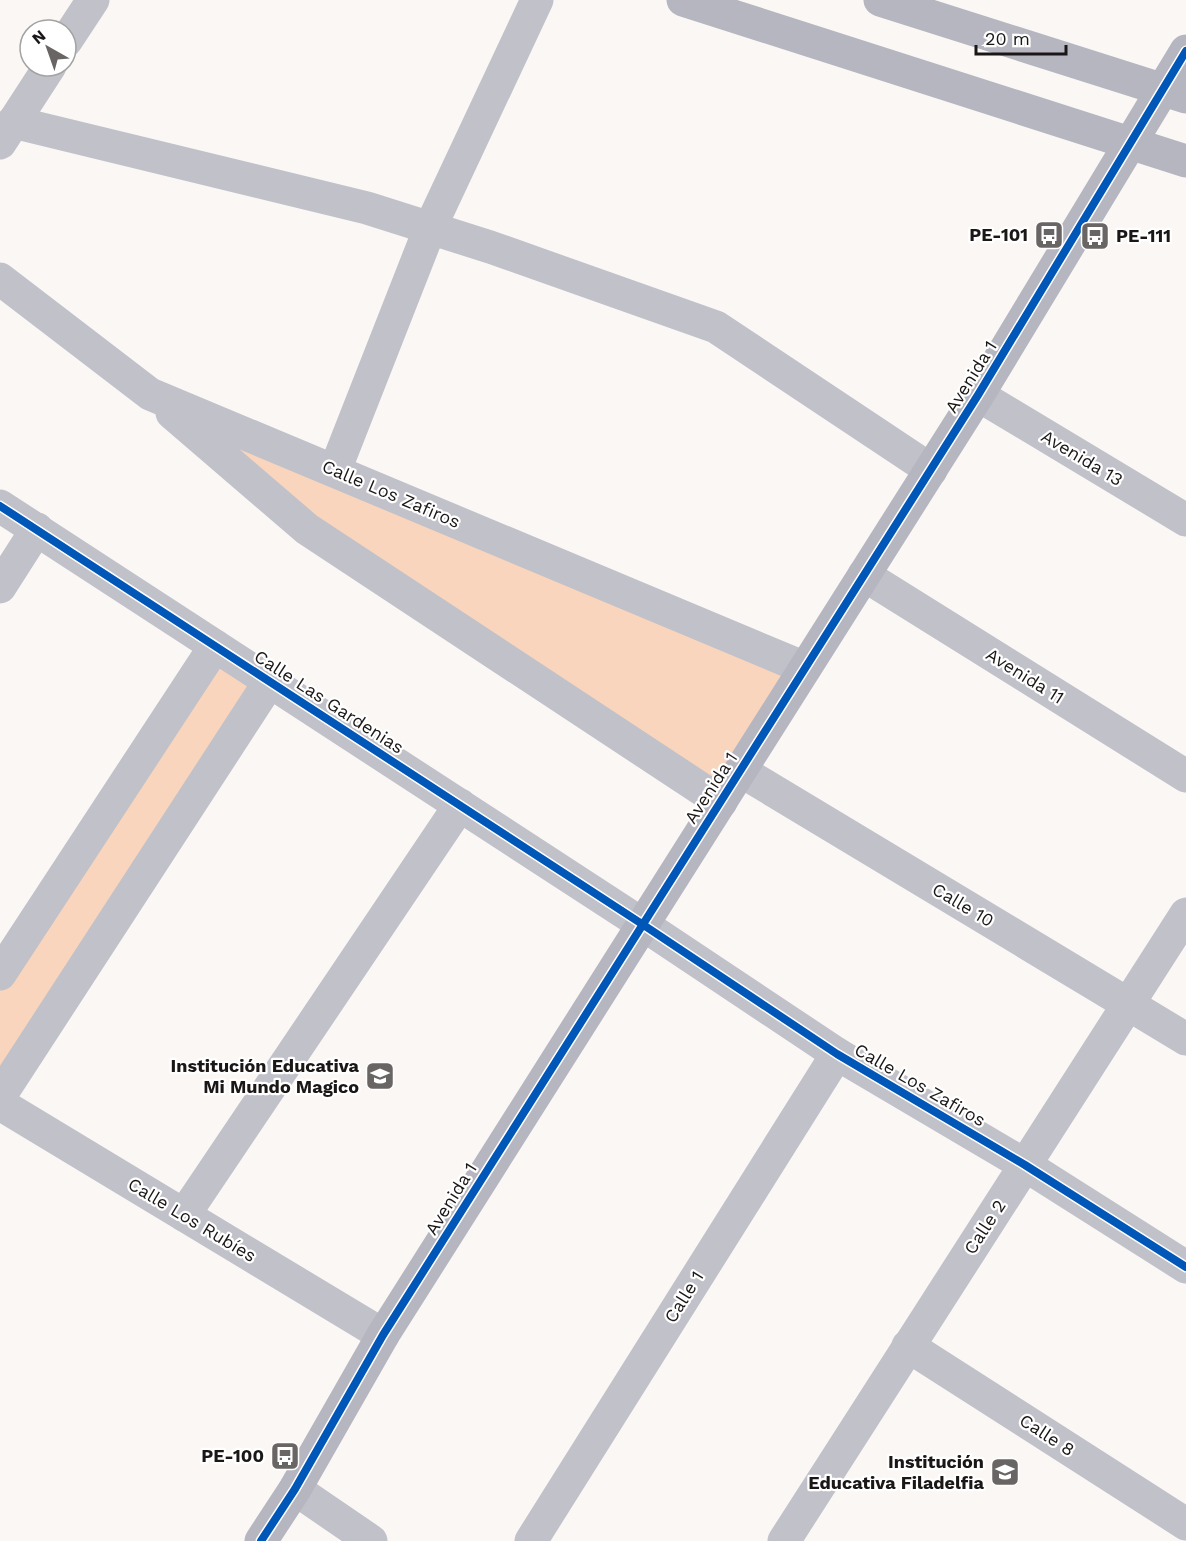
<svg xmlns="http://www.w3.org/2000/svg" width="1186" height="1541" viewBox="0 0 1186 1541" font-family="'Work Sans',sans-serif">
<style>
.green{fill:#f8d5bc}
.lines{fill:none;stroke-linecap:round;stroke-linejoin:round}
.street{stroke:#c1c1ca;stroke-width:33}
.secondary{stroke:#b6b6c0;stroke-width:33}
.cycleway-casing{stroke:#fff;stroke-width:11}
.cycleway{stroke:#0057b8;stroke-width:8}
.labels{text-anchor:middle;stroke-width:4.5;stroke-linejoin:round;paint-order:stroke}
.poi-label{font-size:18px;font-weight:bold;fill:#1a1716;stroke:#fff;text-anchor:end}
.street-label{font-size:18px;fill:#1a1716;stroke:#fff}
</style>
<rect width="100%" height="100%" fill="#fbf7f4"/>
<g class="green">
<polygon points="150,394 795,663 721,802 307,529"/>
<polygon points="215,646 270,681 0,1096 0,974"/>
</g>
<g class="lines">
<g class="street">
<polyline points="66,41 93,0"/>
<polyline points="13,122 367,208 490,247 716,327 931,470"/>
<polyline points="0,143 50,66"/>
<polyline points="0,279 150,394 805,668"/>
<polyline points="978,395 1186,520"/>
<polyline points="172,413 307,529 721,802"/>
<polyline points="335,470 430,228 537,0"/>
<polyline points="0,506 642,924 837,1054 1025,1165 1186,1267"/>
<polyline points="864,575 1186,776"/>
<polyline points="0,587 37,529"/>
<polyline points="741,771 1186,1039"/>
<polyline points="0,974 215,646"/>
<polyline points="0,1096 270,681"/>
<polyline points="0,1104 383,1335"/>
<polyline points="184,1215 460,805"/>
<polyline points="908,1346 1186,1524"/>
<polyline points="295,1489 371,1541"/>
<polyline points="531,1541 837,1054"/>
<polyline points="784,1541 1186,914"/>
</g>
<g class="secondary">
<polyline points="683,0 1186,161"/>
<polyline points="880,0 1186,97"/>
<polyline points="261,1541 295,1489 383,1335 978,395 1186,51"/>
</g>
<g class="cycleway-casing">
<g id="cycleway">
<polyline points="0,506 642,924 837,1054 1025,1165 1186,1267"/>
<polyline points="261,1541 295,1489 383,1335 978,395 1186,51"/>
</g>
</g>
<use href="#cycleway" class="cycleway"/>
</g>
<defs>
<g id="bus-square" transform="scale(1.5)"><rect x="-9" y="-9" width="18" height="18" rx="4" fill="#696564" stroke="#fff"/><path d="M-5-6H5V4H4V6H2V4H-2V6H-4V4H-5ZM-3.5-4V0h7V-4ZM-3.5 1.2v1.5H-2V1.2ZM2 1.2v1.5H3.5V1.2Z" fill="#fff"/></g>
<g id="school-square" transform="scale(1.5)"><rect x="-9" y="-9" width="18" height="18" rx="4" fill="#696564" stroke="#fff"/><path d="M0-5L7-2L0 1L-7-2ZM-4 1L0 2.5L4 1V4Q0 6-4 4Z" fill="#fff"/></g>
</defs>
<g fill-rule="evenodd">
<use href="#bus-square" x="1049" y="235"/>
<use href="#bus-square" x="1095" y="236"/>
<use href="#school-square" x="380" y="1076"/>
<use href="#bus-square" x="285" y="1456"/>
<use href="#school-square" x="1005" y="1472"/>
</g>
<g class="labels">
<g class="poi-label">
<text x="1028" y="241">PE-101</text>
<text x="1116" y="242" text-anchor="start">PE-111</text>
<text x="359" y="1072">Institución Educativa<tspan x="359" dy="21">Mi Mundo Magico</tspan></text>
<text x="264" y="1462">PE-100</text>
<text x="984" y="1468">Institución<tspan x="984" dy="21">Educativa Filadelfia</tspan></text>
</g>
<g class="street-label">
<text transform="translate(971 377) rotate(-58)" y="6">Avenida 1</text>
<text transform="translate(1082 458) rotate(31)" y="6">Avenida 13</text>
<text transform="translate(391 494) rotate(23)" y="6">Calle Los Zafiros</text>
<text transform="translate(1025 676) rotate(32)" y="6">Avenida 11</text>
<text transform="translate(329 702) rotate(33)" y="6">Calle Las Gardenias</text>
<text transform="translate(711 788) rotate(-57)" y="6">Avenida 1</text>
<text transform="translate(963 905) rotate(31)" y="6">Calle 10</text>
<text transform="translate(920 1085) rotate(30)" y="6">Calle Los Zafiros</text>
<text transform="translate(451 1199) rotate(-58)" y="6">Avenida 1</text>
<text transform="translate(192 1220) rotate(31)" y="6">Calle Los Rubíes</text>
<text transform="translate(985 1227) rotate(-57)" y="6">Calle 2</text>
<text transform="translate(684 1297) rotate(-58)" y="6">Calle 1</text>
<text transform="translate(1047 1435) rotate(33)" y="6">Calle 8</text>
</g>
</g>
<g transform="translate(48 48) rotate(320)"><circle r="28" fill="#ffffff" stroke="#a3a2a2" stroke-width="1.5"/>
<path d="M0-4.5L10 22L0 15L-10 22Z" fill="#696564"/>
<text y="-9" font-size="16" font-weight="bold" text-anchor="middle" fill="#1a1716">N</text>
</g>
<path d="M976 45v9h90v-9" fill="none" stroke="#1a1716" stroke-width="3"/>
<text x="985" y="45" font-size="18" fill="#1a1716" stroke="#ffffff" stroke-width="4.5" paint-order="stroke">20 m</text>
</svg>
